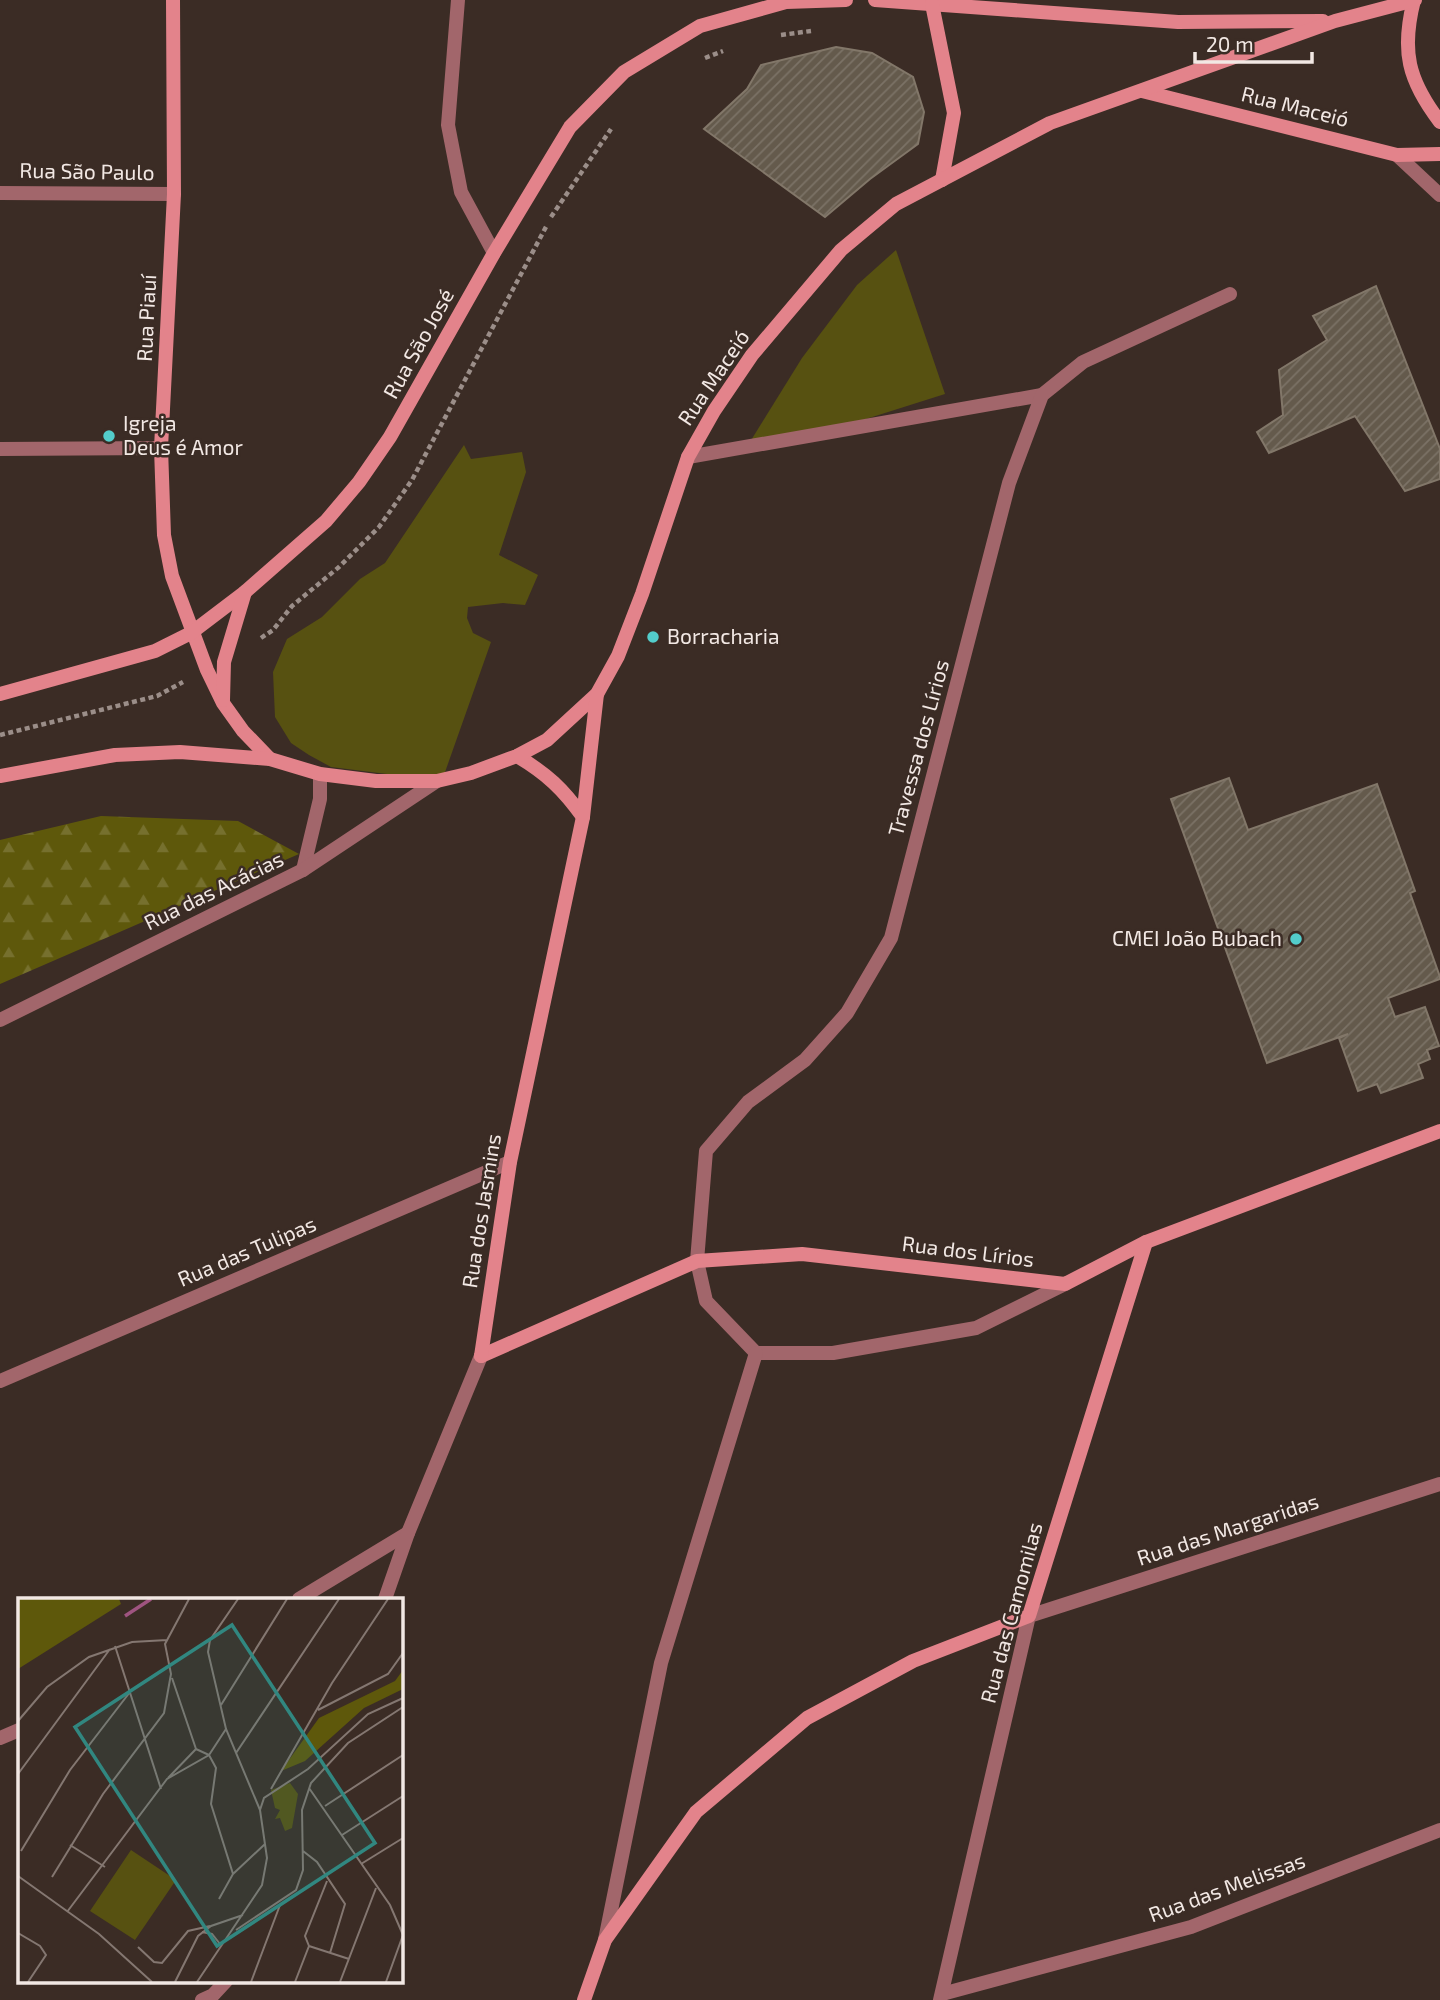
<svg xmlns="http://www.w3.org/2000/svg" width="1440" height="2000" viewBox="0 0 1440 2000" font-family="'Exo 2',sans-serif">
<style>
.forest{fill:url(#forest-firs)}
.park{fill:#575111}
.building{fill:url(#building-hatch);stroke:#827769;stroke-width:2}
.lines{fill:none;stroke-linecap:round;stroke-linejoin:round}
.path{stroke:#9b8e89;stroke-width:4.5;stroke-dasharray:5 3.5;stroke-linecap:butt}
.street{stroke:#a2666b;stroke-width:14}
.secondary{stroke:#e3838b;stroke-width:14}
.poi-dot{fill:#53cdcb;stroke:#3b2c25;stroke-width:2.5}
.labels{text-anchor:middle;stroke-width:5;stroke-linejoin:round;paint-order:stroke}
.street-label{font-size:21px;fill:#f2e8e4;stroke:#3b2c25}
.poi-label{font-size:21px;fill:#f2e8e4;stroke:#3b2c25;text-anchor:start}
.inset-river{fill:none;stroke:#9f5480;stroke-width:3.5}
.inset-road{fill:none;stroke:#847771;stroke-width:2}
.view{fill:#318780;fill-opacity:0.15;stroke:#318780;stroke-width:3.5}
.inset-edge{fill:none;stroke:#f2e8e4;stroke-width:3.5}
</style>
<defs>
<pattern id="forest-firs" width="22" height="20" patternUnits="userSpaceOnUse" patternTransform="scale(1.75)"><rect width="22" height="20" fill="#5e580b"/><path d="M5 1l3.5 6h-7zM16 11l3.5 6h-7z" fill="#76702e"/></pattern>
<pattern id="building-hatch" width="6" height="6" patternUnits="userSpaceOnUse" patternTransform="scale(1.75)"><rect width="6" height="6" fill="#645a4c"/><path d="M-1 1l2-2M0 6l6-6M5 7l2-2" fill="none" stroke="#7b7266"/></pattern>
</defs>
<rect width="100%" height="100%" fill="#3b2c25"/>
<polygon class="forest" points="101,816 238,821 299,854 0,984 0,840"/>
<g class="park">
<polygon points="896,250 945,394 809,437 745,450 802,358 857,285"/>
<polygon points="464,445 471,459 522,452 526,472 499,555 538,575 525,605 503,603 468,607 467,618 473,633 491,642 444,775 387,774 331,767 309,755 291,743 275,717 273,672 287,639 322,617 360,579 385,563"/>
</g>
<g class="building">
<polygon points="836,47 872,53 913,77 924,112 918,144 870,179 825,217 704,129 747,89 761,65"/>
<polygon points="1376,286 1440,449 1440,479 1405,491 1355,416 1269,453 1257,432 1283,415 1279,370 1327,340 1313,316"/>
<polygon points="1229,778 1248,830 1377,784 1415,891 1410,893 1440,977 1440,979 1388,998 1395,1017 1425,1007 1439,1046 1427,1050 1430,1059 1418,1064 1423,1078 1381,1093 1377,1084 1358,1091 1339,1038 1348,1034 1267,1063 1171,799"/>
</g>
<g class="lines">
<g class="path">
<polyline points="781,35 811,31"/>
<polyline points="705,58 723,51"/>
<polyline points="551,217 611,129"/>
<polyline points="261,638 273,630 292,606 339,567 379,527 412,480 547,225"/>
<polyline points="0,735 157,696 183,682"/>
</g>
<g class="street">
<polyline points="458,0 448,125 461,192 494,253"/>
<polyline points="1397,155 1440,195"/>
<polyline points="0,193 174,194"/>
<polyline points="0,449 161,448"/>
<polyline points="688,457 1042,395"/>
<polyline points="303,870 320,799 320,774"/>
<polyline points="0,1020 303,870 437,781"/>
<polyline points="1065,1284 976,1328 833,1353 756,1353 706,1301 697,1261 706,1151 748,1102 805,1060 847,1013 891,938 1009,483 1042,395 1083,362 1230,294"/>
<polyline points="0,1381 510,1162"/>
<polyline points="299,1599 408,1533"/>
<polyline points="385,1599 408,1533 481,1356"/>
<polyline points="0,1738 19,1730"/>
<polyline points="605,1940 661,1663 756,1353"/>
<polyline points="942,1994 1191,1927 1440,1830"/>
<polyline points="202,2000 213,1995 226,1981"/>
<polyline points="940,2000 1029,1616 1440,1484"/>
</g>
<g class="secondary">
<polyline points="173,0 174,194 161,448 164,535 172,576 207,670 223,703 243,731 270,759"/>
<polyline points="875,0 1178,22 1323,21"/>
<path d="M1414,0C1401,51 1408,80 1440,122"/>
<polyline points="932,4 954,113 942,180"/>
<polyline points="1142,91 1397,155 1440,154"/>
<polyline points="0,694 155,651 191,633 245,592 326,521 359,482 390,437 494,253 570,127 624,72 700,26 786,2 846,0"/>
<polyline points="223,700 224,662 245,592"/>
<path d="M517,756C547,774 563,789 583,817"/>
<polyline points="0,776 115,755 180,752 270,759 320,774 376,781 437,781 471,773 517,756 547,740 597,694 618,656 642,594 688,457 714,411 752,355 841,250 896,204 1050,123 1335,21 1415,0"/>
<polyline points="481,1356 697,1261 802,1254 1065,1284 1146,1242 1440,1131"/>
<polyline points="481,1356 510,1162 583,817 597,694"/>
<polyline points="584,2000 605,1940 696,1812 807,1718 913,1661 1029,1616 1146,1242"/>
</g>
</g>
<g class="poi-dot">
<circle cx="109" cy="436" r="7"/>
<circle cx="653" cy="637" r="7"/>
<circle cx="1296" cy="939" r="7"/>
</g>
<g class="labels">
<g class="street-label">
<text transform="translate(1295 107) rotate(14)" y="7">Rua Maceió</text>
<text transform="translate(87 172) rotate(1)" y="7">Rua São Paulo</text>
<text transform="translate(147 318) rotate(-87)" y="7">Rua Piauí</text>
<text transform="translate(419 344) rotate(-61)" y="7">Rua São José</text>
<text transform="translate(714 378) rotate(-56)" y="7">Rua Maceió</text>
<text transform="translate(919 748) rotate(-75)" y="7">Travessa dos Lírios</text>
<text transform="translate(214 891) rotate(-26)" y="7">Rua das Acácias</text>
<text transform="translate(482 1211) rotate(-81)" y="7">Rua dos Jasmins</text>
<text transform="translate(247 1252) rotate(-23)" y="7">Rua das Tulipas</text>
<text transform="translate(968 1252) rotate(7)" y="7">Rua dos Lírios</text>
<text transform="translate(1228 1530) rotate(-18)" y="7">Rua das Margaridas</text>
<text transform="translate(1012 1613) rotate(-75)" y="7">Rua das Camomilas</text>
<text transform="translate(1227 1888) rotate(-20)" y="7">Rua das Melissas</text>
</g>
<g class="poi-label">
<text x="123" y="431">Igreja<tspan x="123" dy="24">Deus é Amor</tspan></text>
<text x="667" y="644">Borracharia</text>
<text x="1282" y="946" text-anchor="end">CMEI João Bubach</text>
</g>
</g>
<g transform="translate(18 1598)">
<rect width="385" height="385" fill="#3b2c25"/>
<path d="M0,1H101L103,6L0,71ZM385,72V91L346,110L287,163L263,173L301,120L377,83Z" fill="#5e580b"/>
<path d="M272,185L280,196L274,230L267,233L262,220L257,221L262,212L257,210L253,192ZM113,252L158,282L117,342L72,313Z" fill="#575111"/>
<path class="inset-river" d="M107,18L133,1"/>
<path class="inset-road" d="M220,1L192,42L190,54L208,131L242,212M97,48L143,191M154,80L178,151M203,107L269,1M300,112L370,76L385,55M0,123L29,89L71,59L114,44L149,42M218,155L321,1M191,157L198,170L193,206L215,276L201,301M0,176L92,51M150,180L178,151L191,157M291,190L372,307L385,337M253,191L314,85L370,1M307,208L385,157M324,237L385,198M52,247L87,269M3,253L52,172L112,94M285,253L299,264L327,306L312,355M343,266L385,240M215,276L247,246M0,278L81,336L134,384M34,279L85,196L146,115L153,76L147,46L171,1M49,314L149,181L191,157L208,131M218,332L278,292L285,272L284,212L293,185L330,145L385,109M184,334L194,336L202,346M0,335L22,348L28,357L10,384M291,348L287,338L309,283M291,348L331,361M120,349L136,364L144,365L170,333L192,328M157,384L180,338L193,328L225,317M179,384L244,287L249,260L242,212L246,200L290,171L350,116L385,100M233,384L262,307M277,384L291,348M322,384L358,290M368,384L385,337"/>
<path class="view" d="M214,27L357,245L199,348L57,129Z"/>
<rect width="385" height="385" class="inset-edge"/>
</g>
<path d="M1195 52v10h117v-10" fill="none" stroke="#f2e8e4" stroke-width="3.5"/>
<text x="1206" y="52" font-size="21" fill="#f2e8e4" stroke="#3b2c25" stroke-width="5" paint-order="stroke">20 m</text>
</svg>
